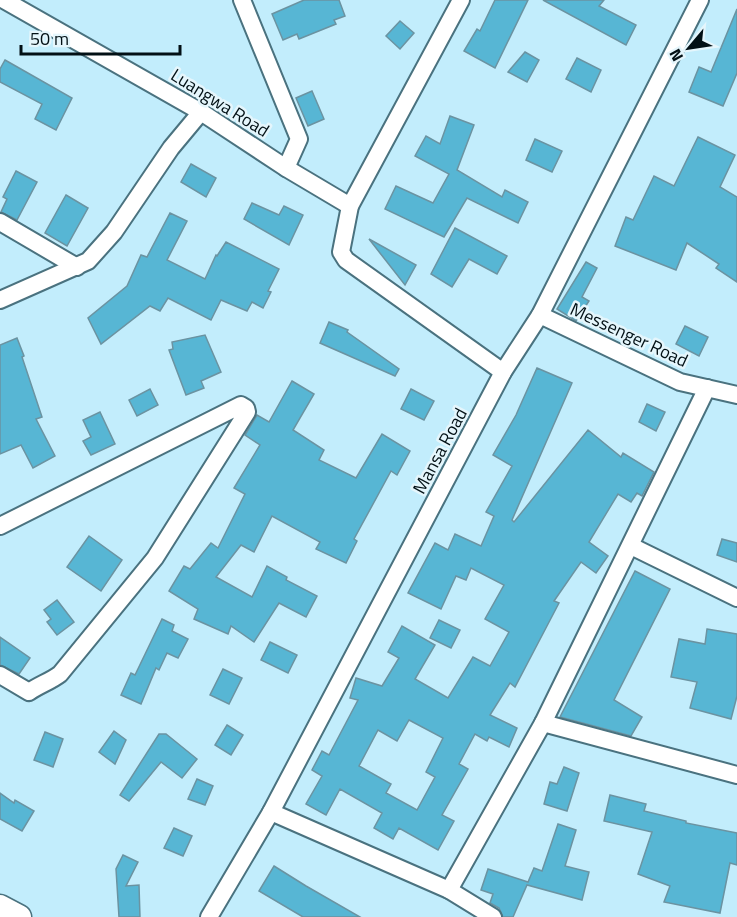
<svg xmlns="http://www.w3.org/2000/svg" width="737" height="917" viewBox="0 0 737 917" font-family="'Titillium Web',sans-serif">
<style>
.building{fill:#57b6d4;stroke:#6b93a1;stroke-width:1.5;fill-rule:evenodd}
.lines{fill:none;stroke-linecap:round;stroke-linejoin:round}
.street-casing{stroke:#4a727f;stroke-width:20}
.secondary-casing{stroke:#4a727f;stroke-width:27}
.street{stroke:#fff;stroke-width:16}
.secondary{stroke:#fff;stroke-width:24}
.labels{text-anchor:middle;stroke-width:5;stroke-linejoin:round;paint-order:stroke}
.street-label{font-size:18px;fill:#021015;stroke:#e5f6fc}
</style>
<rect width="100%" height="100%" fill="#c2edfc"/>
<g class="building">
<polygon points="304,0 339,0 345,16 334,20 336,24 299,39 297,34 283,40 272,14"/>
<polygon points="495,0 528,0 495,68 464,51 477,29 480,31"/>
<polygon points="543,0 604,0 599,6 636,25 626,45"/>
<polygon points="737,9 737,73 723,106 689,92 699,67 711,72"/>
<polygon points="400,21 414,33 400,49 386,36"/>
<polygon points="525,52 539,60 527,82 508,72"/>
<polygon points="577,58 601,70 591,92 566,79"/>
<polygon points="5,60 72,98 56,130 35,119 42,104 0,82 0,69"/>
<polygon points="312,91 324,119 308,126 296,98"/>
<polygon points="450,116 474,125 457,170 502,197 505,190 528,202 518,223 467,198 444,237 385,209 396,186 433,203 449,174 415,156 426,136 440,144"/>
<polygon points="698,137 735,155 720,187 737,197 737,282 716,268 719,264 687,243 676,270 615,246 626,217 633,220 654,176 674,186"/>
<polygon points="535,139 562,151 552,172 526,160"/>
<polygon points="191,164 216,178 206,197 181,182"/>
<polygon points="16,171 37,182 17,220 1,212 7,199 3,197"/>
<polygon points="66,195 88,208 67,246 45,233"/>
<polygon points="252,203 279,215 284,206 303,215 289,245 244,219"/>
<polygon points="170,213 187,221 167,260 205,279 216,255 217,256 226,242 279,269 268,291 271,292 263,308 252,302 247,311 221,300 211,320 168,298 160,311 150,306 101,344 88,318 127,286 141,255 147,257"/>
<polygon points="455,228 507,256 497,274 469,259 452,287 431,274"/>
<polygon points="369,239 416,265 405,285"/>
<polygon points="586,262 597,268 582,297 589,301 576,321 557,309"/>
<polygon points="329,322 348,330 347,332 399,369 395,376 320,343"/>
<polygon points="685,326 708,337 699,356 676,344"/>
<polygon points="205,335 221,372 201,381 204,388 186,395 169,350 173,349 172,342"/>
<polygon points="17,338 24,356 22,357 42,417 36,419 55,456 33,468 21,445 0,454 0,345"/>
<path d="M537,368L572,383L512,520L514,522L588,430L621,457L623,453L654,472L642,496L637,493L631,502L618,494L589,542L608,556L596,573L581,562L554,601L559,603L515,687L510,683L490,715L517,728L509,747L489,737L487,741L475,734L459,764L468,769L442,815L454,821L438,850L399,828L393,839L374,828L382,813L340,789L326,815L306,804L322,776L312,770L322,751L329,755L358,700L350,698L356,678L382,686L399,658L388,652L402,626L435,645L415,679L448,698L473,657L490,666L509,632L485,619L504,585L471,568L466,580L456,576L441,609L408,593L435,543L448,550L455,534L481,546L494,516L486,512L512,466L493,455L516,415ZM409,720L443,738L426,772L435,777L417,810L386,793L391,784L359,766L378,730L397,741Z"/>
<polygon points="292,381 314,394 293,430 324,450 319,460 356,478 382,434 410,451 397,475 391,471 354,539 357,541 346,563 316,549 320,542 272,516 254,552 241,545 216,577 252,597 267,566 287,577 286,580 317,596 306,617 279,603 254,642 231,626 228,634 194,619 198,609 169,591 184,566 190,569 211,543 218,548 245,494 234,488 260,445 245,435 257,415 269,422"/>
<polygon points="150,389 158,405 137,416 129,400"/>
<polygon points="411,389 434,401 424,420 401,409"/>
<polygon points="647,404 665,412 656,431 639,422"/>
<polygon points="100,412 115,444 91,455 83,441 91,437 83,420"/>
<polygon points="89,536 122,560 101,591 67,567"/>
<polygon points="722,539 737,543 737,562 717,555"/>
<polygon points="635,571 670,589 614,700 642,717 631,736 560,717"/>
<polygon points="57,600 74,622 57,635 47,622 51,619 44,610"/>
<polygon points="162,619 174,625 172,631 188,639 178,658 167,653 159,670 156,668 141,704 121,695 131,673 135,675"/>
<polygon points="439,620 460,630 451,648 430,638"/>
<polygon points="707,629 737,634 737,696 731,719 690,708 697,682 671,677 679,639 705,644"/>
<polygon points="0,637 30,658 19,674 0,665"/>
<polygon points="270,642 297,655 288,673 261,660"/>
<polygon points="223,669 242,678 229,704 210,695"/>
<polygon points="227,725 243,735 231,755 215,745"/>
<polygon points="114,731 126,740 115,764 99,752"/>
<polygon points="45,732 63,739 53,767 34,760"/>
<polygon points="159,734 166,734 197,759 182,778 161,762 129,801 120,795"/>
<polygon points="564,767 579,773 567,811 544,804 550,782 557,784"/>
<polygon points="197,779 213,786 205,805 188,799"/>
<polygon points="0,793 14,803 15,800 34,811 22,831 0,819"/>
<polygon points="610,795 646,804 644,811 686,821 686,823 737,833 737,865 730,863 720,913 664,902 670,886 638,874 652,832 604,821"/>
<polygon points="558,824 576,830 565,866 589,872 582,900 527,885 513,917 503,917 499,908 490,903 493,894 481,890 488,869 528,882 534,868 542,871"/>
<polygon points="174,828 192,836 183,856 164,848"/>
<polygon points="123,855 138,862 126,886 139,885 140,917 119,917 116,869"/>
<polygon points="274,866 306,886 360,917 303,917 259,891"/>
</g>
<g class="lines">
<g class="street-casing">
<g id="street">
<polyline points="4,0 201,112 286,168 350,206"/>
<polyline points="242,0 299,139 286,168"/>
<polyline points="461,0 350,206 341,252 346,260 503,372"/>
<polyline points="0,222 77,267"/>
<polyline points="0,300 88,261 114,232 171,148 201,112"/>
<polyline points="540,315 680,382 737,395"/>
<path d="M0,526L237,407L241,405L246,408L247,412L155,558L60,674C51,681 39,685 29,692L0,675"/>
<polyline points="631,546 737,598"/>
<polyline points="543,723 737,775"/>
<polyline points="271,812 449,890 493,917"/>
<polyline points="449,890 543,723 707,388"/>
<polyline points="209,917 271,812 503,372 540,315 700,0"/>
</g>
</g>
<g class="secondary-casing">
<polyline id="secondary" points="0,907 19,917"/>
</g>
<use href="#street" class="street"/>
<use href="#secondary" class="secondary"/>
</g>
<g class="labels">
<g class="street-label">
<text transform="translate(220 103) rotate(32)" y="6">Luangwa Road</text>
<text transform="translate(629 335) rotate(25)" y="6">Messenger Road</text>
<text transform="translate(440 451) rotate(-62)" y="6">Mansa Road</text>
</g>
</g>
<g transform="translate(689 48) rotate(241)" stroke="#e5f6fc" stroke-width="4.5" paint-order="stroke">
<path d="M0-4.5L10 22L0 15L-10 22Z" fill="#021015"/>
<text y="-9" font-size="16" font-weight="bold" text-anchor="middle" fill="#021015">N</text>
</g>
<path d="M21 45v9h159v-9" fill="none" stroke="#021015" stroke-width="3"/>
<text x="30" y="45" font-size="18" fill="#021015" stroke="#e5f6fc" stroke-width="4.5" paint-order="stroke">50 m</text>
</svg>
